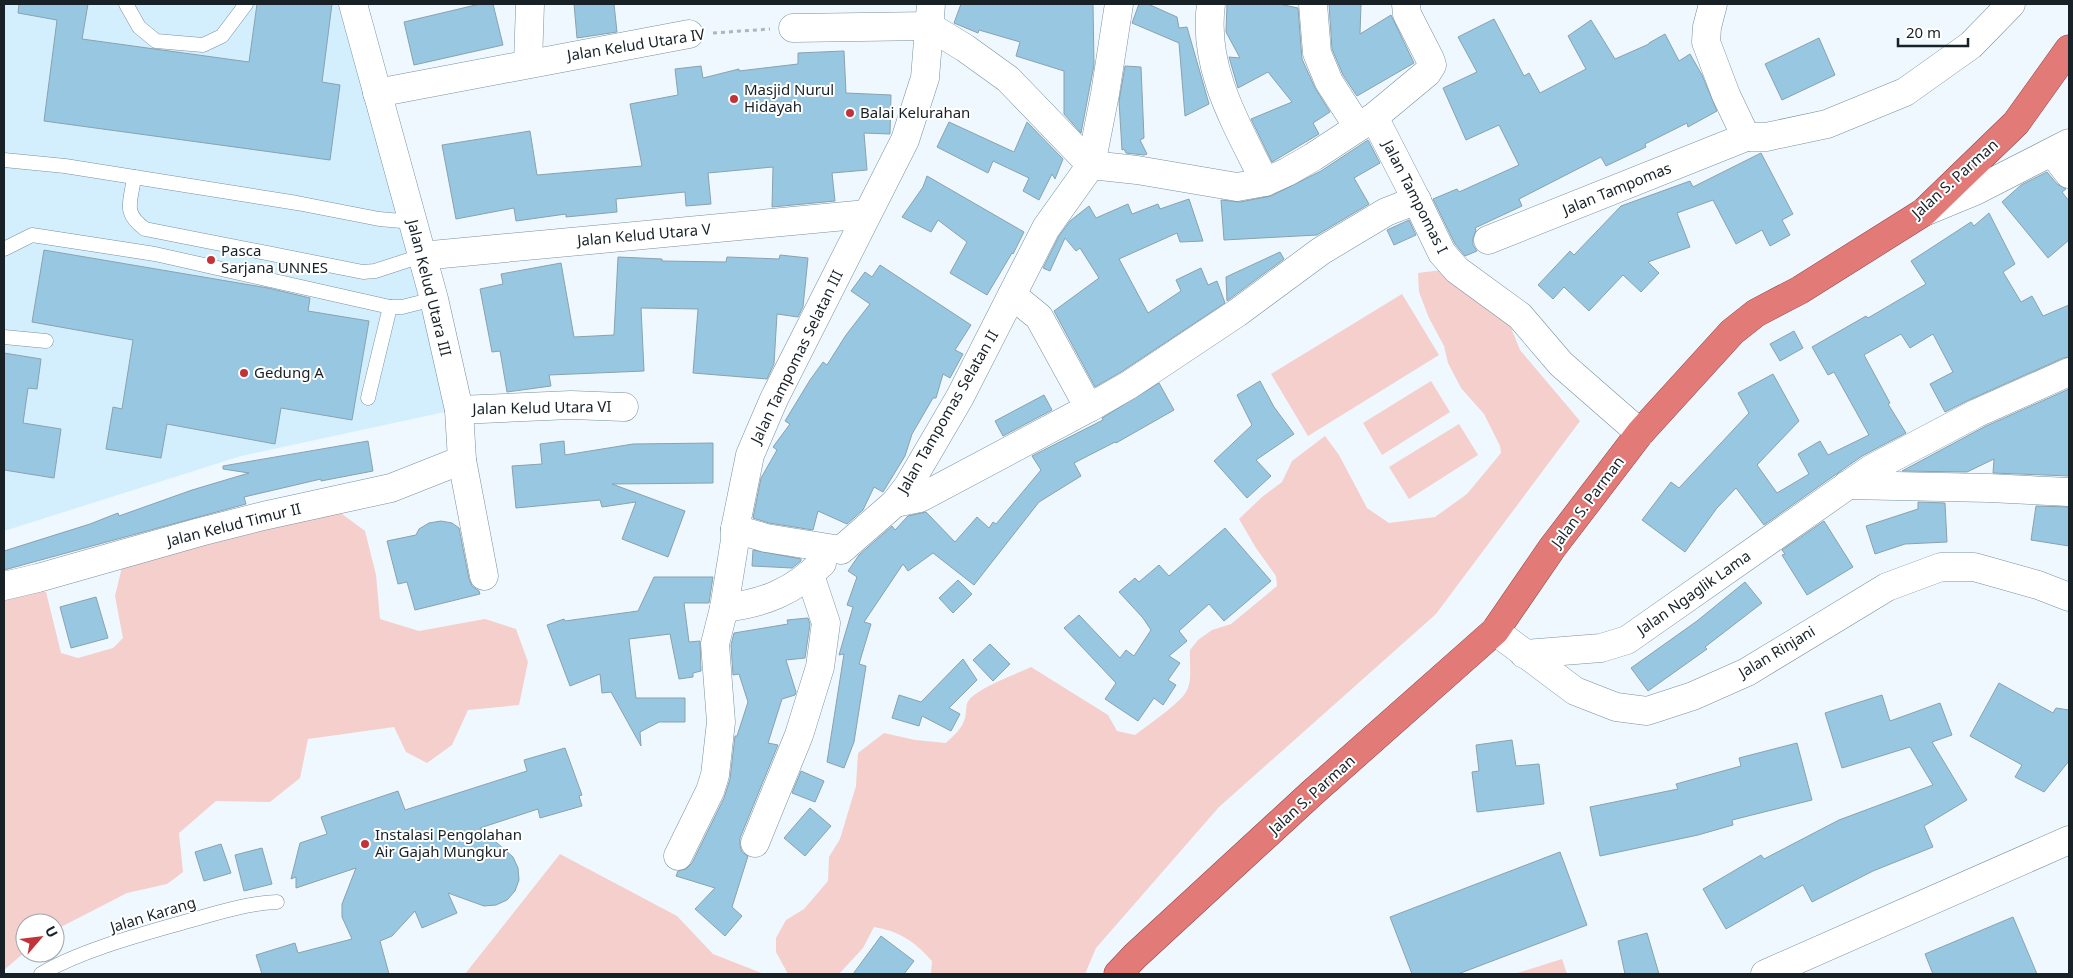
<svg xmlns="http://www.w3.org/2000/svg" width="2073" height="978" viewBox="0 0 2073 978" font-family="'Noto Sans',sans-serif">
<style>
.built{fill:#d3effe}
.green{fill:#f5cfcc}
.building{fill:#98c7e1;stroke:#89a2b0}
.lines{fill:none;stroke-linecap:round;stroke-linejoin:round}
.service-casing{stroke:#79919f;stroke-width:15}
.minor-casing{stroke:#79919f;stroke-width:29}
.tertiary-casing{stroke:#79919f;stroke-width:29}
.trunk-casing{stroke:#964546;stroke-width:29}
.path{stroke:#acb6bc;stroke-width:3;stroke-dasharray:4 4;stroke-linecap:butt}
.service{stroke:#fff;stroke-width:14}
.minor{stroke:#fff;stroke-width:28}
.tertiary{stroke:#fff;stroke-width:28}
.trunk{stroke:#e27a78;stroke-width:28}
.poi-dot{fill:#c23339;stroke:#fff;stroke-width:2}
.labels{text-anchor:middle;stroke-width:4;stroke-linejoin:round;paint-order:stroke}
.street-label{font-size:15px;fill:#172126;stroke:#fff}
.poi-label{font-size:15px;fill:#172126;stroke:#fff;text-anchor:start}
</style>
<rect width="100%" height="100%" fill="#eef8fe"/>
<polygon class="built" points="4,4 345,4 463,408 241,456 4,531"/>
<g class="green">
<path d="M1442,270L1503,308L1520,350L1580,421L1436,614L1219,807L1096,948L1085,974H931L932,961C914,941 901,932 874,927L863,948L839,974H788L776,952V938L786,920L804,909L828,881L829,857L840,839L856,786L858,753L884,733L915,740L946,743C954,735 962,729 965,718C967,711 965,705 969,700C978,688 1016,674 1031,667L1108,715L1117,731L1135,735C1147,726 1180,703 1186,692C1193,680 1189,663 1190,650L1198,640L1212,630L1231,624L1277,586L1276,576L1256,548L1239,519L1262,497L1282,482L1292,461L1325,436L1339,455L1367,508L1389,523L1435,517L1467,494L1501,453L1500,446L1484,414L1461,388L1448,363L1444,346L1429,318L1419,292L1418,273Z"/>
<polygon points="1402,294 1439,355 1308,436 1271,374"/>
<polygon points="1431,381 1450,412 1382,455 1363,423"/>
<polygon points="1459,424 1478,455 1409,499 1389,467"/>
<polygon points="338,511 365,531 376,575 380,619 419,631 485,619 516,629 528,662 519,705 468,710 452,745 427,763 406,752 394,727 308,739 300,778 270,802 216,801 179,833 183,872 167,884 127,893 55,930 55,923 25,923 25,952 4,970 4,599 18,591 46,592 61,653 78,658 113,648 123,638 115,596 122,567"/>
<polygon points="560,854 677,916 713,954 764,974 465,974"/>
<polygon points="1562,959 1567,974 1514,974"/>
</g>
<g class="building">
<polygon points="19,4 88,4 82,39 249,62 257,4 332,4 322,82 340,85 330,160 44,121 57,20 18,13"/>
<polygon points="480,4 493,4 503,45 414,65 404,22"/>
<polygon points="574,4 614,4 617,32 577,38"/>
<polygon points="961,4 1093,4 1094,65 1081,133 1064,114 1064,71 1016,56 1020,42 979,30 978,33 954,23"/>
<polygon points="1139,4 1148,4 1177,17 1179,28 1187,27 1209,104 1185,116 1179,43 1132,23"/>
<polygon points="1227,4 1279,4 1298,8 1302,59 1315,88 1330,112 1313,123 1319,134 1272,162 1251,119 1292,102 1268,72 1238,88 1229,57 1240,58 1226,32"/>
<polygon points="1329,4 1361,4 1360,34 1391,15 1414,63 1357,96 1343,75 1332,49"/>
<polygon points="1494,19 1524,76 1529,73 1540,93 1586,69 1568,36 1591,20 1615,59 1649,44 1649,43 1665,34 1679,61 1690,54 1702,75 1717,111 1688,127 1687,123 1645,144 1646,147 1606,166 1601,157 1519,199 1522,206 1475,228 1476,230 1473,238 1473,245 1477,251 1465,256 1455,244 1433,199 1457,189 1459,192 1519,165 1499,125 1466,140 1443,88 1477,72 1458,37"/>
<polygon points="1819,38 1835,75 1782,100 1765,64"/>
<polygon points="844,51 846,93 891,95 890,134 864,133 867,170 832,173 835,201 772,207 773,167 708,173 711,204 686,206 685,192 616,199 617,212 566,217 566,214 516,221 514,208 456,219 442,145 530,131 537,175 642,166 630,104 678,95 675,69 701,66 703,78 739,69 739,71 798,64 798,53"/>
<polygon points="1125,66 1141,67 1144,138 1140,140 1147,154 1144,155 1126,153 1124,149 1122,150 1119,101"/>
<polygon points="949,122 1014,152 1027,122 1063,159 1055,179 1052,174 1039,200 1023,191 1029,178 993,161 988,173 937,147"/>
<polygon points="1368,140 1380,163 1354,178 1369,204 1317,235 1224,240 1221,200 1240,202 1271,196 1321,171"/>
<polygon points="1761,153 1793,214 1782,220 1790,235 1770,246 1762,230 1736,244 1713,200 1677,213 1690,247 1648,262 1659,273 1641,292 1623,275 1589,311 1564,287 1553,299 1538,285 1570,251 1574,255 1621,206 1690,181 1693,187"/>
<polygon points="2047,172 2057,184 2066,189 2062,192 2069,201 2069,240 2048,258 2002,202 2021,185"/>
<polygon points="927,176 1024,232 1013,254 1012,253 987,295 950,273 967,242 938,220 931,232 902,217 923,187"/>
<polygon points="1189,199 1203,241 1180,242 1177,233 1119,259 1148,313 1181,291 1176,280 1201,268 1208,285 1217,281 1225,303 1121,372 1095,387 1054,311 1099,278 1080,248 1076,251 1065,238 1050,271 1043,268 1059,236 1070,221 1089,206 1096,218 1128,204 1132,214 1158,204 1160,209"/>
<polygon points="1989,213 2015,264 2003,272 2021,302 2032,296 2043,316 2069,305 2069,357 2063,358 1971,399 1945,412 1930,384 1953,372 1933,334 1910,348 1901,334 1864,355 1890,403 1888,404 1906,433 1862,456 1764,525 1736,488 1717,508 1685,552 1642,520 1671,482 1679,488 1749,413 1738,393 1773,374 1799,421 1757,465 1777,493 1809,474 1798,454 1820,441 1828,455 1869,435 1834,372 1828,375 1812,347 1866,316 1868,318 1926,284 1911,261 1971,222 1974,226"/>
<polygon points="1409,220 1416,235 1394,245 1387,230"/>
<polygon points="44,250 268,288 310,298 308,311 369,321 352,420 281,408 275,444 167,424 161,458 106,449 113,407 122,409 133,340 32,322"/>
<polygon points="1280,252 1284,259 1227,301 1226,277"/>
<polygon points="780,255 808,258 803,307 798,317 777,314 774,364 767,379 693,373 698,309 641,308 644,371 549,375 551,386 507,392 500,351 492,352 480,289 503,284 501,274 561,263 574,337 614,335 618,257 662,259 662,261 726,262 727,257 779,259"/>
<polygon points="880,265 971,325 955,350 963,354 950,378 943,374 936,398 933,398 912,434 905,456 883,492 874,487 863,510 847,524 818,511 813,530 769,523 753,518 761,478 777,450 773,447 790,424 785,421 810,380 823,362 827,365 846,335 870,304 851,291 865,272 872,277"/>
<polygon points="1794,331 1803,348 1780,361 1770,344"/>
<polygon points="4,353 41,359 37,389 28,388 23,423 61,429 54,478 4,470"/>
<polygon points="1260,381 1274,407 1294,434 1256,460 1271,476 1247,498 1214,461 1252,425 1237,395"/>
<polygon points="1159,383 1174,410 1116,443 1115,442 1074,463 1081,476 1039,502 974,585 933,553 908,571 903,564 864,622 871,624 859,664 866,666 854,742 844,768 827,762 844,654 839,655 853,607 847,605 857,577 848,571 859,555 892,526 895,530 908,516 926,512 955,542 977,517 989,528 993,522 996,524 1041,470 1032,456 1103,420 1102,418"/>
<polygon points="2069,389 2069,476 1993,473 1994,459 1967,472 1902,471 1984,427"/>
<polygon points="1044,395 1052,410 1003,436 995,421"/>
<polygon points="368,441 373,471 321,481 321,479 244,497 246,504 4,570 4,551 90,524 118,513 119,516 192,490 249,473 223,469 223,466"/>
<polygon points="564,441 565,455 633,444 713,443 713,483 612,484 685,511 668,557 622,539 636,502 602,507 600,500 516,508 512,466 542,464 540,444"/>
<polygon points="1918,502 1945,503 1947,542 1905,544 1875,554 1866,526 1918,509"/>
<polygon points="2036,506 2069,507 2069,546 2031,540"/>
<polygon points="441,521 452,523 459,528 469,579 472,586 479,591 480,594 415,610 407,582 398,584 387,541 416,535 419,529 429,523"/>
<polygon points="1824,521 1853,567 1807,595 1782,555 1785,554 1782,550"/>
<polygon points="1225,528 1271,581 1224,621 1209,604 1179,631 1187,641 1169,656 1180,663 1168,680 1176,685 1163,705 1154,698 1138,721 1105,699 1116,683 1064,628 1079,615 1120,658 1126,650 1134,656 1151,630 1143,618 1119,592 1135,578 1139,582 1159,565 1169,576"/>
<polygon points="753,550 801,559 801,561 792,568 752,566"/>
<polygon points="654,577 713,577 709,603 684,603 689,642 700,641 701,671 693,673 693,677 679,679 670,634 629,639 636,698 685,698 685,722 659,722 640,732 641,746 611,692 602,693 600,674 570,686 547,625 564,619 565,621 638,611"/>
<polygon points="958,580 972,594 953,613 939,598"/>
<polygon points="1745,582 1762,603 1705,647 1707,649 1648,691 1631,668 1697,621"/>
<polygon points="96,597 108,638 71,648 60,607"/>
<polygon points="808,618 810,624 805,658 786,660 796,692 795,695 782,699 768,743 778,745 740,838 740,846 742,852 748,856 732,907 742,916 725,936 695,909 715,888 676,876 678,871 686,869 692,863 724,798 730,779 735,736 737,736 748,702 739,674 733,675 731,645 734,633 788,624 787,620"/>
<polygon points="990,644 1010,664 993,681 973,660"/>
<polygon points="963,659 977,680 949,708 960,714 951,731 922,716 919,726 892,718 899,695 921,702"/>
<polygon points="1999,683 2053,713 2056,708 2069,710 2069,761 2044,792 2015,777 2022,765 1970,736"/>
<polygon points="1882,695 1890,721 1940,703 1952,735 1932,742 1967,800 1924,826 1933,847 1873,871 1812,902 1803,885 1726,929 1703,889 1761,855 1764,859 1839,820 1933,785 1910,747 1842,768 1825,713"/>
<polygon points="1512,740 1516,766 1539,764 1544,804 1477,812 1472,772 1479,771 1476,745"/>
<polygon points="1797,743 1812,800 1732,820 1733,825 1698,835 1600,856 1590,807 1678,789 1676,784 1741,766 1739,758"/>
<polygon points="565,748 582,795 579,796 582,806 540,818 538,809 480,828 513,857 518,868 519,880 515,891 507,900 496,905 484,906 448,893 457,913 422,928 415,911 392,936 380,941 389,974 262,974 256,955 295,943 298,953 352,939 342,917 342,904 356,868 296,888 296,877 291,879 300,843 327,834 321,817 398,791 405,810 527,771 524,760"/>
<polygon points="801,771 824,781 815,802 792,793"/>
<polygon points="810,808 831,826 805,856 784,838"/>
<polygon points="221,844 231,873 204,881 195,852"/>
<polygon points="262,848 272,884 244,891 235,855"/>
<polygon points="1560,852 1587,925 1458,974 1412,974 1390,917"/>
<polygon points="2013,917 2037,974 1933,974 1925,954"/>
<polygon points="1647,933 1659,974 1625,974 1618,941"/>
<polygon points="881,936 914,961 904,974 853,974"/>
</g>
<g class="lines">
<g class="service-casing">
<g id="service">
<polyline points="126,4 139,27 156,41 203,45 222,36 246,4"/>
<polyline points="4,160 65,166 297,203 379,219 413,222"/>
<path d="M134,177C131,203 122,212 145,229L363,272L375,271L421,256"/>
<polyline points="4,249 32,235 155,254 390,307 402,307 434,299"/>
<polyline points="4,337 46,341"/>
<polyline points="368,398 390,307"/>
<path d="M41,974C81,950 143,934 188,921C217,913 248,903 277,902"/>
</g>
</g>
<g class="minor-casing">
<g id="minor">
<polyline points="353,4 434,299 459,410 462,460 484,576"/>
<path d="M1211,4C1202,69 1237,125 1265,182"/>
<polyline points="1313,4 1317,53 1329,82 1358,127"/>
<polyline points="929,26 965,48 1008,79 1091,165 1137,170 1237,187 1265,182 1287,172 1313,157 1374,117 1427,73 1432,65 1430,59 1407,14 1406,4"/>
<polyline points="793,28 929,26"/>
<polyline points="528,64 530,4"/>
<polyline points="377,93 689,34"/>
<polyline points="1374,117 1414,195 1442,253 1457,270 1520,316 1561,364 1640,433"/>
<polyline points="1746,137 1766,137 1827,124 1905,92 1971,45 2011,4"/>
<polyline points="2052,152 2069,174"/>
<polyline points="1924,212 1975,191 2069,143"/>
<polyline points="1488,240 1746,137 1726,95 1706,42 1707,27 1713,4"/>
<polyline points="421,256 867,214"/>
<polyline points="1012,295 1039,317 1089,408 1129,385 1237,313 1321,251 1386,212 1417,200"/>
<polyline points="459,410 571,405 624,407"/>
<polyline points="1847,485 1989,488 2069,492"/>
<polyline points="895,503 920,498 1089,408"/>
<polyline points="735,529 766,538 841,550 895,503 908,486 960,397 1046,228 1091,165 1105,94 1119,4"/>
<polyline points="4,586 38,578 200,532 263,516 391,488 462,460"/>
<path d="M724,608C764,603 793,592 822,563"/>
<polyline points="1524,654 1601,648 1627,640 1871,469 1977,413 2069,372"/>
<polyline points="755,843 799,735 820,667 826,623 810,575"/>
<polyline points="678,856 710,791 715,775 721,722 715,644 724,608 735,540 735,529 750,455 774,399 905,140 925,78 931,4"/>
</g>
</g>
<g class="tertiary-casing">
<g id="tertiary">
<polyline points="1495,631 1575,691 1616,707 1647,711 1693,696 1747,672 1887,587 1941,567 1974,567 2038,585 2069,597"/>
<polyline points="1765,974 2069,840"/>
</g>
</g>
<g class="trunk-casing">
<polyline id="trunk" points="1118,974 1135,956 1312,793 1495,631 1552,548 1640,433 1732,332 1756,313 1800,290 1924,212 2016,123 2069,49"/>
</g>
<polyline class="path" points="713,33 770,29"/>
<use href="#service" class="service"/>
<use href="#minor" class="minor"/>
<use href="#tertiary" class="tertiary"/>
<use href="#trunk" class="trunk"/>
</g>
<g class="poi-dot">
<circle cx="734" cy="99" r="5"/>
<circle cx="850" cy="113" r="5"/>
<circle cx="211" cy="260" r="5"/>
<circle cx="244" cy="373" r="5"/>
<circle cx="365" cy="844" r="5"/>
</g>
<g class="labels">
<g class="street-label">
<text transform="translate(636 45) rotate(-9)" y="5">Jalan Kelud Utara IV</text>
<text transform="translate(1955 179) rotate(-42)" y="5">Jalan S. Parman</text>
<text transform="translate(1617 189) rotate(-22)" y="5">Jalan Tampomas</text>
<text transform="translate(1415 197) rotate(63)" y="5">Jalan Tampomas I</text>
<text transform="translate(644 235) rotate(-5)" y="5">Jalan Kelud Utara V</text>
<text transform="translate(429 288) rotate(76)" y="5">Jalan Kelud Utara III</text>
<text transform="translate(797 357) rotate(-64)" y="5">Jalan Tampomas Selatan III</text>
<text transform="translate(542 408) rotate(-1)" y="5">Jalan Kelud Utara VI</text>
<text transform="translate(948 412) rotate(-60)" y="5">Jalan Tampomas Selatan II</text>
<text transform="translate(1588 502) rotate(-53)" y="5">Jalan S. Parman</text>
<text transform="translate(234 525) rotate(-14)" y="5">Jalan Kelud Timur II</text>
<text transform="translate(1694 593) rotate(-35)" y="5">Jalan Ngaglik Lama</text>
<text transform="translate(1777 652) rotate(-31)" y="5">Jalan Rinjani</text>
<text transform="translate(1312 795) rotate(-42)" y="5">Jalan S. Parman</text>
<text transform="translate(153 915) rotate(-17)" y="5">Jalan Karang</text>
</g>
<g class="poi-label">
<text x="744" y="95">Masjid Nurul<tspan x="744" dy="17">Hidayah</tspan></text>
<text x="860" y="118">Balai Kelurahan</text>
<text x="221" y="256">Pasca<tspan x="221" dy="17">Sarjana UNNES</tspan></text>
<text x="254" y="378">Gedung A</text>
<text x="375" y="840">Instalasi Pengolahan<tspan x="375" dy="17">Air Gajah Mungkur</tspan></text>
</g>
</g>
<rect width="2073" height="978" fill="none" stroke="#172126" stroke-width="10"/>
<g transform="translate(40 938) rotate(62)"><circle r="24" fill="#ffffff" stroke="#a2a6a8"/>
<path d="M0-4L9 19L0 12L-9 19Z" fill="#c23339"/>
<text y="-8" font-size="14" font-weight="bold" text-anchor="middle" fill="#172126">U</text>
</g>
<path d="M1898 38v8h70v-8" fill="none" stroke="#172126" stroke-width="2.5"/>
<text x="1906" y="38" font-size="15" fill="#172126" stroke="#ffffff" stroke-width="4" paint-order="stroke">20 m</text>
</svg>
